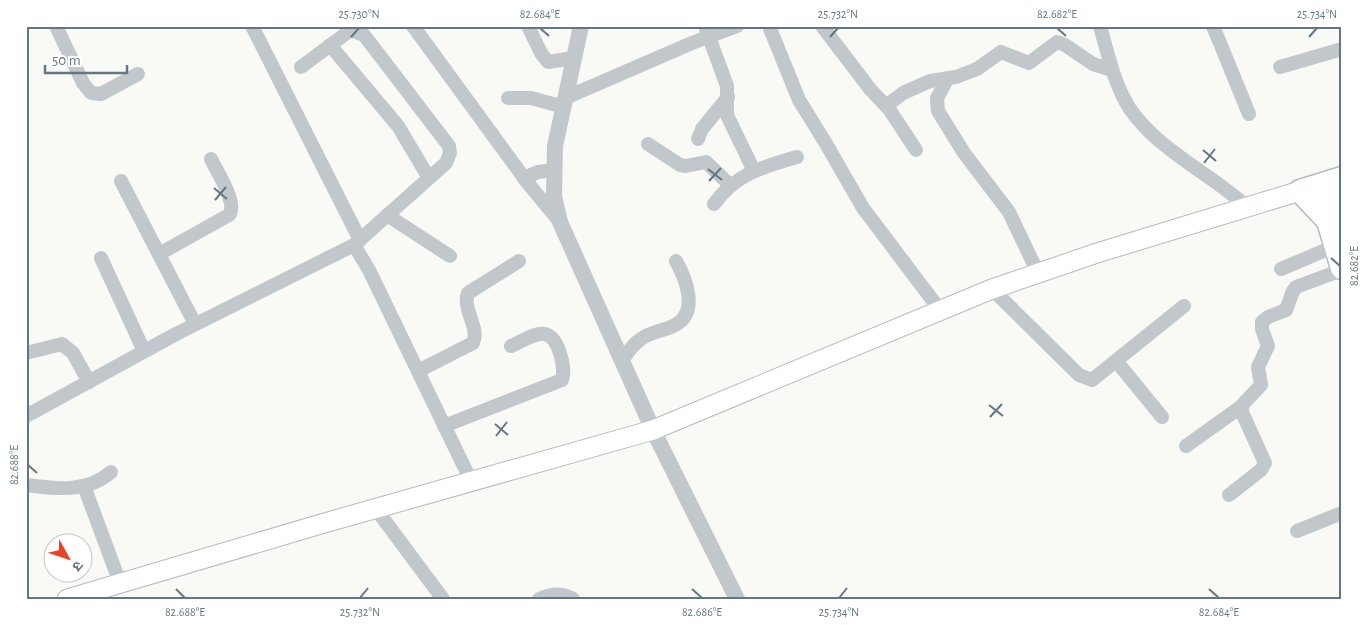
<svg xmlns="http://www.w3.org/2000/svg" width="1368" height="625" viewBox="0 0 1368 625" font-family="'Alegreya Sans','Noto Sans Devanagari',sans-serif">
<style>
.lines{fill:none;stroke-linecap:round;stroke-linejoin:round}
.secondary-casing{stroke:#b4bbbf;stroke-width:21}
.trunk-casing{stroke:#b5babd;stroke-width:25}
.minor{stroke:#c2c7cb;stroke-width:14}
.tertiary{stroke:#c2c7cb;stroke-width:16}
.secondary{stroke:#fff;stroke-width:19}
.trunk{stroke:#fff;stroke-width:22}
.ticks{fill:none;stroke:#637782;stroke-width:2}
.neatline{fill:none;stroke:#637782;stroke-width:2}
.ticks-label{font-size:12px;text-anchor:middle;fill:#637782}
</style>
<rect width="100%" height="100%" fill="#f9f9f6"/>
<g class="lines">
<g class="secondary-casing">
<polyline id="secondary" points="67,599 321,524 653,430 992,289 1097,253 1300,191"/>
</g>
<g class="trunk-casing">
<g id="trunk">
<polyline points="1332,181 1328,221 1342,268"/>
<polyline points="1328,221 1300,191 1342,178"/>
</g>
</g>
<g class="minor">
<polyline points="56,26 83,83 91,93 101,94 138,74"/>
<polyline points="252,26 360,240"/>
<polyline points="413,26 527,182 560,222"/>
<polyline points="528,26 541,53 548,62 573,58"/>
<polyline points="705,26 727,86 727,115 754,171"/>
<polyline points="769,26 799,100 825,142 863,208 940,310"/>
<polyline points="822,26 870,89 889,109 916,150"/>
<path d="M1100,26C1108,54 1114,84 1130,109C1159,151 1210,173 1247,207"/>
<polyline points="1213,26 1249,114"/>
<polyline points="330,45 398,126 429,178"/>
<polyline points="1280,67 1342,49"/>
<polyline points="948,78 937,98 938,111 964,153 1009,212 1038,273"/>
<polyline points="508,98 531,98 564,107"/>
<polyline points="565,98 692,43 737,26"/>
<polyline points="886,106 903,93 930,81 956,77 977,69 1001,52 1029,63 1057,42 1065,45 1093,64 1112,70"/>
<polyline points="698,139 702,129 728,97"/>
<polyline points="648,144 680,165 686,166 706,162 730,185"/>
<polyline points="524,178 538,172 553,170"/>
<polyline points="121,181 195,324"/>
<path d="M714,204C736,174 762,167 797,157"/>
<polyline points="387,215 450,256"/>
<polyline points="354,245 369,270 472,483"/>
<path d="M159,254L229,215C238,203 217,172 211,159"/>
<polyline points="101,258 144,351"/>
<polyline points="1281,269 1335,246"/>
<polyline points="992,289 1079,375 1092,380 1184,306"/>
<polyline points="26,353 62,344 73,353 89,382"/>
<path d="M623,359C628,352 633,344 641,339C650,332 663,331 673,326C700,314 686,279 676,261"/>
<polyline points="1117,362 1162,417"/>
<path d="M418,371L473,343C480,327 462,310 468,293L519,261"/>
<polyline points="26,416 176,334 354,245 446,163 450,153 449,146 364,35 353,31 348,32 301,67"/>
<path d="M444,426L562,380C566,369 559,337 545,334C535,332 521,342 511,346"/>
<polyline points="1186,446 1242,406"/>
<path d="M26,485C56,489 87,493 111,472"/>
<polyline points="84,486 120,583"/>
<polyline points="1229,495 1261,470 1265,463 1241,410 1244,403 1261,385 1258,367 1268,346 1262,329 1262,322 1268,317 1286,310 1293,291 1296,287 1342,270"/>
<polyline points="376,509 443,599"/>
<polyline points="1297,531 1342,513"/>
<path d="M539,599C550,594 562,592 573,599"/>
</g>
<polyline class="tertiary" points="581,26 555,146 554,196 560,222 653,430 737,599"/>
<use href="#secondary" class="secondary"/>
<use href="#trunk" class="trunk"/>
</g>
<path class="ticks" d="M540,28L549,36M1057,28L1066,36M351,37L359,28M830,37L838,28M1309,37L1317,28M1203,150L1216,161M1204,163L1215,149M708,169L722,180M709,181L721,168M214,188L227,199M215,200L226,187M1331,258L1340,266M989,405L1003,416M990,417L1002,404M495,424L508,435M496,436L507,422M28,465L37,473M176,589L185,598M692,589L702,598M1209,589L1219,598M360,598L368,588M839,598L847,588"/>
<rect width="1368" height="625" fill="none" stroke="#ffffff" stroke-width="55"/>
<g transform="translate(68 558) rotate(130)"><circle r="24" fill="#ffffff" stroke="#c1c9cd"/>
<path d="M0-4L9 19L0 12L-9 19Z" fill="#e84327"/>
<text y="-8" font-size="14" font-weight="bold" text-anchor="middle" fill="#637782">उ</text>
</g>
<path d="M45 65v8h82v-8" fill="none" stroke="#637782" stroke-width="2.5"/>
<text x="52" y="65" font-size="15" fill="#637782" stroke="#ffffff" stroke-width="4" paint-order="stroke">50 m</text>
<rect x="28" y="28" width="1312" height="570" class="neatline"/>
<g class="ticks-label">
<text x="359" y="18">25.730°N</text>
<text x="540" y="18">82.684°E</text>
<text x="838" y="18">25.732°N</text>
<text x="1057" y="18">82.682°E</text>
<text x="1317" y="18">25.734°N</text>
<text transform="translate(1354 266) rotate(-90)" y="4">82.682°E</text>
<text transform="translate(14 465) rotate(-90)" y="4">82.688°E</text>
<text x="185" y="616">82.688°E</text>
<text x="360" y="616">25.732°N</text>
<text x="702" y="616">82.686°E</text>
<text x="839" y="616">25.734°N</text>
<text x="1219" y="616">82.684°E</text>
</g>
</svg>
